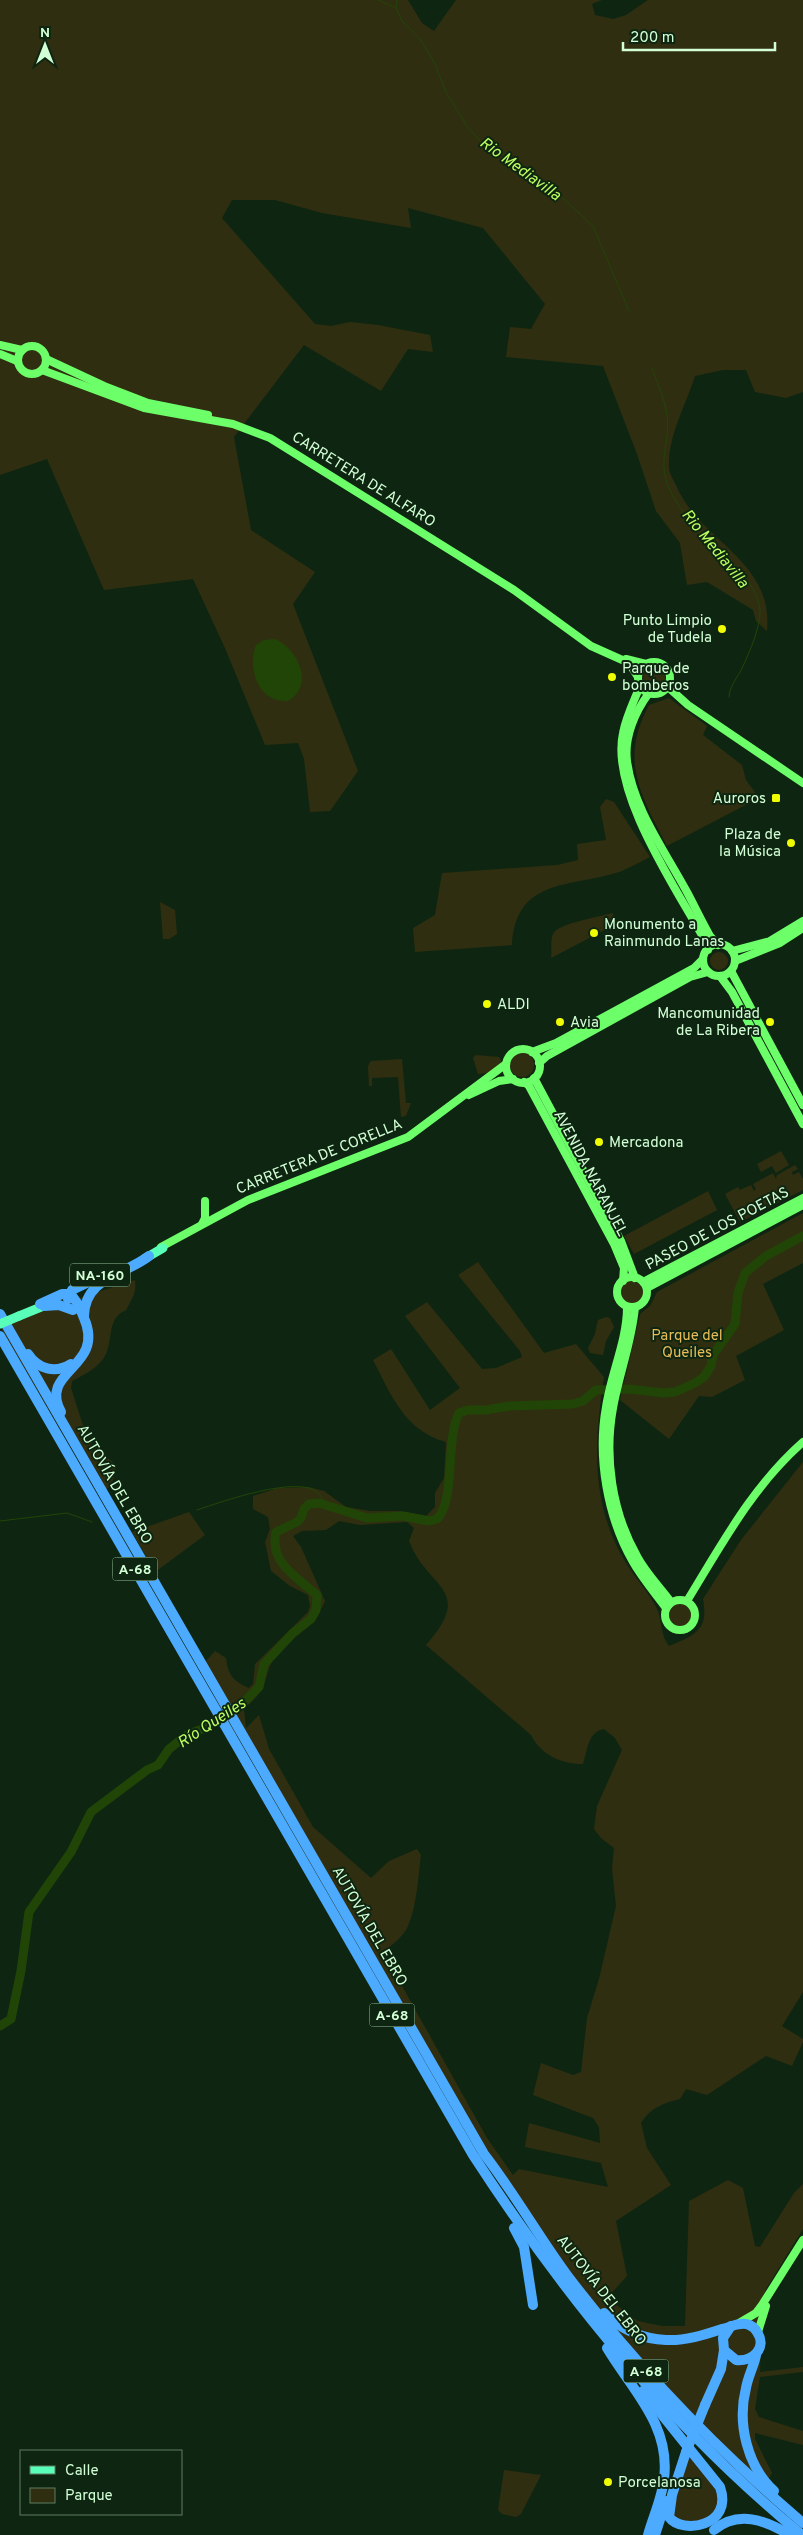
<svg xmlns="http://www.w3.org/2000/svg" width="803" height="2535" viewBox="0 0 803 2535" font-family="Overpass,sans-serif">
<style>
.green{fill:#302e10;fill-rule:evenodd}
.water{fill:#214507}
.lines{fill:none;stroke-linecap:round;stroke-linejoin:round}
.stream{stroke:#214507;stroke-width:1}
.river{stroke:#214507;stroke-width:9}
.secondary{stroke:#6dff69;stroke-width:8}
.primary{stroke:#59ffb9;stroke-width:9}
.highway{stroke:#4dabff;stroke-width:10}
.primary-bridge{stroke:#59ffb9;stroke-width:9}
.highway-bridge{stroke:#4dabff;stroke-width:10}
.poi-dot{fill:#f0fd00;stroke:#0e2611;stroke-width:2}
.labels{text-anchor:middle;stroke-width:4;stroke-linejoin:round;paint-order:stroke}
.shield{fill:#0e2611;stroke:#97be9a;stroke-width:1}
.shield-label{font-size:14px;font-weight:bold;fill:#d2ffd5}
.street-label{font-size:15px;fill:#d2ffd5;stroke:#0e2611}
.poi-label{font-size:15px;fill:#d2ffd5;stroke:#0e2611;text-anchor:start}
.park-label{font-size:15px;fill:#e6bb58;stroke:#0e2611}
.water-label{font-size:16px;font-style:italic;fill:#bdff60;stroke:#0e2611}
</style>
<rect width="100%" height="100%" fill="#0e2611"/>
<g class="green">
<path d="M0,0H408L422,23L434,31L456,0H602L592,4L595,15L613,19L626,15L648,0H803V392L786,398L755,392L746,370H723L695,376C686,405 668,435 669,467C669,473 673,479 676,485C699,541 774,560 767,631L756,621L753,610L707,582L687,585L680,543L656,511L637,454L603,366L506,357L510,327L531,329L545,304L483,228L408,208L411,228L322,213L275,200H232L222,218L315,324L331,326L350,322L378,325L430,335L433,352L408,349L381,391L304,345L234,437L251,530L315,572L293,604L358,771L330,811L310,812L304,759L298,743L265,745L225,648L193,579L104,590L47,459L0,475Z"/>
<circle cx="654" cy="678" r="11"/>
<path d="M669,698L707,726L703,735L742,765L746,780L759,798L667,846C641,795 619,761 649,705Z"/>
<path d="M606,799L614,802L650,857C640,862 631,867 622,871C573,888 516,876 512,945L415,952L413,928L435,915L442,873L557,865L578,860L577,844L606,840L600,807Z"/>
<polygon points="160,902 175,910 177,934 169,939 163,939"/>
<path d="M612,913L618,923L551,958C552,951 550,941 553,934C558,923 600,917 612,913Z"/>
<circle cx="719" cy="961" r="9"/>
<circle cx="522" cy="1065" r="12"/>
<polygon points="476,1055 499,1057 501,1060 501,1065 487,1073 478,1074 473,1058"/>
<polygon points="402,1059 406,1103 411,1103 406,1116 401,1117 398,1077 372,1078 372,1086 369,1086 368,1066 371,1061"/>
<polygon points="781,1151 789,1165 776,1173 772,1166 761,1172 757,1164"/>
<polygon points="795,1165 798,1169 792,1172 793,1175 799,1172 803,1179 803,1190 740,1222 725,1194 738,1187 740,1190 751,1185 754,1191 756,1189 753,1184 773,1173 776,1179 777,1175"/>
<polygon points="708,1191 717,1210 634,1254 624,1236"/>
<polygon points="803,1213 803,1263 763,1284 784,1330 736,1356 745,1380 712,1397 699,1396 669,1439 620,1400 640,1314 650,1306 657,1292"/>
<path d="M478,1262L544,1353L576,1344L604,1377C594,1443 590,1504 626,1563C635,1578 648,1591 656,1607C663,1621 659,1632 669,1646C695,1635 709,1630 703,1599L741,1540L803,1462V1992L782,2026L803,2039V2042L792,2066L766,2056L707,2095L686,2089L680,2099C663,2103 650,2108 641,2123L647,2148L671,2185L616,2221L627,2276L607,2298L638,2321L662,2326H685L689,2201L728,2180L743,2188L755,2246L760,2247L794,2193L803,2184V2229L766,2289L762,2307L760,2372L803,2367V2372L760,2377L755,2409L759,2417L803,2431V2445L755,2433V2439L772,2473L760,2494L690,2429L544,2245L499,2184L401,2022L237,1735L232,1737L213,1700L222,1695L204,1663L215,1651L226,1658C228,1675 233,1681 249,1688L253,1684L255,1664L308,1612L310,1606L308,1595L290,1586L271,1571L265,1542L270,1529L268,1517L253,1509V1496L278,1488L309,1487L324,1491L346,1507L370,1511H400L426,1516L435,1507V1493L444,1478L446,1442C405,1431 391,1395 373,1360L391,1349L430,1410L460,1388L405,1316L427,1302L482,1369L496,1368L522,1357L520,1351L458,1275ZM339,1521L360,1525L407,1522L414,1528L409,1541C427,1589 476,1588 426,1645L531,1735C541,1755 561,1764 583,1764C588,1750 587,1732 604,1729L615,1738L622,1750L597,1806L594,1829L601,1838L614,1848L612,1869L616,1906L599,1979L587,2018L581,2072L573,2075L541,2063L533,2095L593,2118L599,2127L600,2143L529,2123L525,2147L601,2163L608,2187L519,2169L513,2175L487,2138L383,1952C392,1945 404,1936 408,1926C417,1905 418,1878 421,1855L417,1849L389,1861L371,1878L313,1827L269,1749L259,1715L246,1728L244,1709C250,1703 259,1696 262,1688C269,1675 266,1669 276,1656C295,1633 312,1630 325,1601L301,1547L293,1536L302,1531L326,1530Z"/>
<path d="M135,1280C137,1292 132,1299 126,1310C107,1318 113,1338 106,1354C100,1367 84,1375 72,1381L71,1388L88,1441L117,1466L111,1486L99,1494L0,1327L33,1313Z"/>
<circle cx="631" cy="1293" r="12"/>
<polygon points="606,1317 610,1318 614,1327 606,1341 603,1355 590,1353 588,1348 595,1334 598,1320"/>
<polygon points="189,1512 205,1535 155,1572 132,1532"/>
<circle cx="680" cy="1615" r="11"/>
<polygon points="690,2455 714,2482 719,2495 714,2520 683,2528 671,2512"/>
<polygon points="504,2470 541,2475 521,2514 516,2517 502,2514 498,2510"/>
</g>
<path class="water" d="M275,639C298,649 315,685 288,701C258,703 247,669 256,645L264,640Z"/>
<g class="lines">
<g class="stream">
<polyline points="378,0 396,8"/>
<polyline points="397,0 396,8 402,21 420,39 434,62 446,92 467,126 482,143 510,158 565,200 593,226 629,311"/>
<path d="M652,368C657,383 665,399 667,415C671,442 656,461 670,490C677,505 690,522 701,534C721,555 758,579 760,611C760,628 750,651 743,666C739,676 729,686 729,697"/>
<path d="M197,1510C221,1502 299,1474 318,1493C321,1495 323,1501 324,1503"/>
<polyline points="0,1521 67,1513 92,1522"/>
</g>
<g class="river">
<polyline points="491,1409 509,1406 573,1404 583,1401 596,1390 629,1389 663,1393 675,1392 695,1383 704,1377 711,1366 713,1355 735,1324 738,1293 745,1273 766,1256 803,1236"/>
<path d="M0,2026L11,2019L21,1971L29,1912L71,1852L91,1812L147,1770L158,1765L169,1749L187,1735L207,1727L243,1703L259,1687L264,1664L293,1633L311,1619L316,1610L317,1595C297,1577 269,1563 276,1532L297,1522L301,1518L304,1509L309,1504L319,1503L367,1518L403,1516L429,1521L437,1519C456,1500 445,1440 459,1413L468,1410H488"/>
</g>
<g class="secondary">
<polyline points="0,345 22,350"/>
<circle cx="32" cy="360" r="14"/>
<polyline points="0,354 17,361"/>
<polyline points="46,359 104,386 148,403 208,415"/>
<polyline points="42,370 144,408 233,424 270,438 514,590 591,646 629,663 638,677"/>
<polyline points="626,659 646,664"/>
<circle cx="654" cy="678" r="16"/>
<path d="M640,686C634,701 626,717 623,733C610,792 676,888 704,939L708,950"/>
<polyline points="668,687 688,705 803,783"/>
<path d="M649,693C635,712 624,737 627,761C633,808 665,851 687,892C695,907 702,922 710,936L718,945"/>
<circle cx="719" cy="960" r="16"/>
<polyline points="732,951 770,941 803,921"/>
<polyline points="735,961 780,943 803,928"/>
<polyline points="731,971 803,1105"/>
<polyline points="720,976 732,992 803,1124"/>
<circle cx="523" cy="1066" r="17"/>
<polyline points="532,1052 556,1043 694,968 703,959"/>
<polyline points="539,1063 547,1056 690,977 708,972"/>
<polyline points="534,1078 621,1241 635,1278"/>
<polyline points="524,1082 529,1086 614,1244 624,1268 623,1281"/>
<polyline points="469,1095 499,1081 513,1079"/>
<polyline points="202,1224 205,1218 205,1201"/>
<polyline points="161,1247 248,1200 408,1137 506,1064"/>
<circle cx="632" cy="1292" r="15"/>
<polyline points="643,1282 803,1198"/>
<polyline points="647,1288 803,1205"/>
<path d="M627,1307C627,1341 611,1373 606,1407C597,1457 607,1517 633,1562C642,1578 655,1593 666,1608"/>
<path d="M635,1307C632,1342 619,1374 613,1408C604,1457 612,1512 637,1556C646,1573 660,1587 671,1602"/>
<circle cx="680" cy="1615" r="15"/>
<path d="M687,1601C722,1544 752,1487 803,1442"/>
<polyline points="739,2323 756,2313 762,2305 803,2240"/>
<polyline points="758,2332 766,2306"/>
</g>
<g class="primary">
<polyline points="144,1259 163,1248"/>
<polyline points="19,1316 46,1305"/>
</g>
<g class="highway">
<polyline points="68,1299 72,1290 107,1273"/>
<path d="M40,1304L62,1294H70C76,1299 81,1310 84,1318C106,1368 38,1370 61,1412"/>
<polyline points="44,1306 59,1305 73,1310"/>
<path d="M0,1314L484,2154C515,2194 540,2239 570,2279C639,2369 717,2450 803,2523"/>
<path d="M84,1316C85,1277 123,1276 149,1256"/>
<path d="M0,1336L473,2155C566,2298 670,2426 802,2535"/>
<path d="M28,1354C38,1369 55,1374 71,1364"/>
<polyline points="514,2228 524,2247 533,2305"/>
<path d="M604,2313C621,2329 641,2339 666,2340C685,2341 704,2335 722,2329C728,2328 735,2324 741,2324C747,2323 754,2326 757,2332C768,2348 752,2362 736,2360L724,2350L723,2338L731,2326"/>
<path d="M607,2348C632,2390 671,2425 664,2479C662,2498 653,2517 648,2535"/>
<path d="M756,2355C754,2366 748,2376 746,2388C737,2423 747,2466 774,2491"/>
<path d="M643,2391L720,2487C734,2526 682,2535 669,2517L672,2495L686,2452"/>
<polyline points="705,2405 721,2369 724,2350"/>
<path d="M714,2530C738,2510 765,2520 790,2535"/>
<polyline points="655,2535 666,2501"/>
</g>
<polyline class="primary-bridge" points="0,1324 19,1316"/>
<polyline class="highway-bridge" points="686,2452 705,2405"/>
</g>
<g class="poi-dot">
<circle cx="722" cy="629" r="5"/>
<circle cx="612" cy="677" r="5"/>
<rect x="771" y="793" width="10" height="10" rx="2.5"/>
<circle cx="791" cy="843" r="5"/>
<circle cx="594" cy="933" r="5"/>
<circle cx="487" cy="1004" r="5"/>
<circle cx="560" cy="1022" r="5"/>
<circle cx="770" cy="1022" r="5"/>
<circle cx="599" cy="1142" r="5"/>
<circle cx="608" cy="2482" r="5"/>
</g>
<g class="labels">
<g class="shield">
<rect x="70" y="1263.5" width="60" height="23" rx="4"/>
<rect x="112.5" y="1557.5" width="45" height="23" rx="4"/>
<rect x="369.5" y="2003.5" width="45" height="23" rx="4"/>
<rect x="623.5" y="2359.5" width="45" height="23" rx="4"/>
</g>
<g class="shield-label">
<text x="100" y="1280">NA-160</text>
<text x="135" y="1574">A-68</text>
<text x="392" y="2020">A-68</text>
<text x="646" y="2376">A-68</text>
</g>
<g class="street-label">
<text transform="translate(364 479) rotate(32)" y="5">CARRETERA DE ALFARO</text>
<text transform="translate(319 1156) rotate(-22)" y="5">CARRETERA DE CORELLA</text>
<text transform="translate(591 1173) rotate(62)" y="5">AVENIDA NARANJEL</text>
<text transform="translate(717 1228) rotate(-28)" y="5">PASEO DE LOS POETAS</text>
<text transform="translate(115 1484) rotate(60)" y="5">AUTOVÍA DEL EBRO</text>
<text transform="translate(370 1926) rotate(60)" y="5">AUTOVÍA DEL EBRO</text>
<text transform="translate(602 2290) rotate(52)" y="5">AUTOVÍA DEL EBRO</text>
</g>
<g class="poi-label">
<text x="712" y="625" text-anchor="end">Punto Limpio<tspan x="712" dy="17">de Tudela</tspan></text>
<text x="622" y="673">Parque de<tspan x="622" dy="17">bomberos</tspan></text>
<text x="766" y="803" text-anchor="end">Auroros</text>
<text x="781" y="839" text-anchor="end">Plaza de<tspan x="781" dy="17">la Música</tspan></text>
<text x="604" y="929">Monumento a<tspan x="604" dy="17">Rainmundo Lanas</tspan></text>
<text x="497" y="1009">ALDI</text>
<text x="760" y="1018" text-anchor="end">Mancomunidad<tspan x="760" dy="17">de La Ribera</tspan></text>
<text x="570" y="1027">Avia</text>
<text x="609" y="1147">Mercadona</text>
<text x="618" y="2487">Porcelanosa</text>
</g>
<g class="park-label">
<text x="687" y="1340">Parque del<tspan x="687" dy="17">Queiles</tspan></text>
</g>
<g class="water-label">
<text transform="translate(521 168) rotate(36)" y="6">Rio Mediavilla</text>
<text transform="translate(716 548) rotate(51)" y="6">Rio Mediavilla</text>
<text transform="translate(211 1722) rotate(-33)" y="6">Río Queiles</text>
</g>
</g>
<rect x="20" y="2450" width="162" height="65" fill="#0e2611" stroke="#5c7d5f"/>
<rect x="30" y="2466" width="25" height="8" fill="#59ffb9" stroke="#5c7d5f"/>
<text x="65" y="2475" font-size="15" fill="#d2ffd5">Calle</text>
<rect x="30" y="2488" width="25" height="15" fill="#302e10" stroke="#5c7d5f"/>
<text x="65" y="2500" font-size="15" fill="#d2ffd5">Parque</text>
<g transform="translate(45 45)" stroke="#0e2611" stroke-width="4" paint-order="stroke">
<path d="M0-4L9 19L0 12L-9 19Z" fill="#d2ffd5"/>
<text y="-8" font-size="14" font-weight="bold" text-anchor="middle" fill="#d2ffd5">N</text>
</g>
<path d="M623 42v8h152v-8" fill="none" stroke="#d2ffd5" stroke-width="2.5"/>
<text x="630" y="42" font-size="15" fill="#d2ffd5" stroke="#0e2611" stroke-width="4" paint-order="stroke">200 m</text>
</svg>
